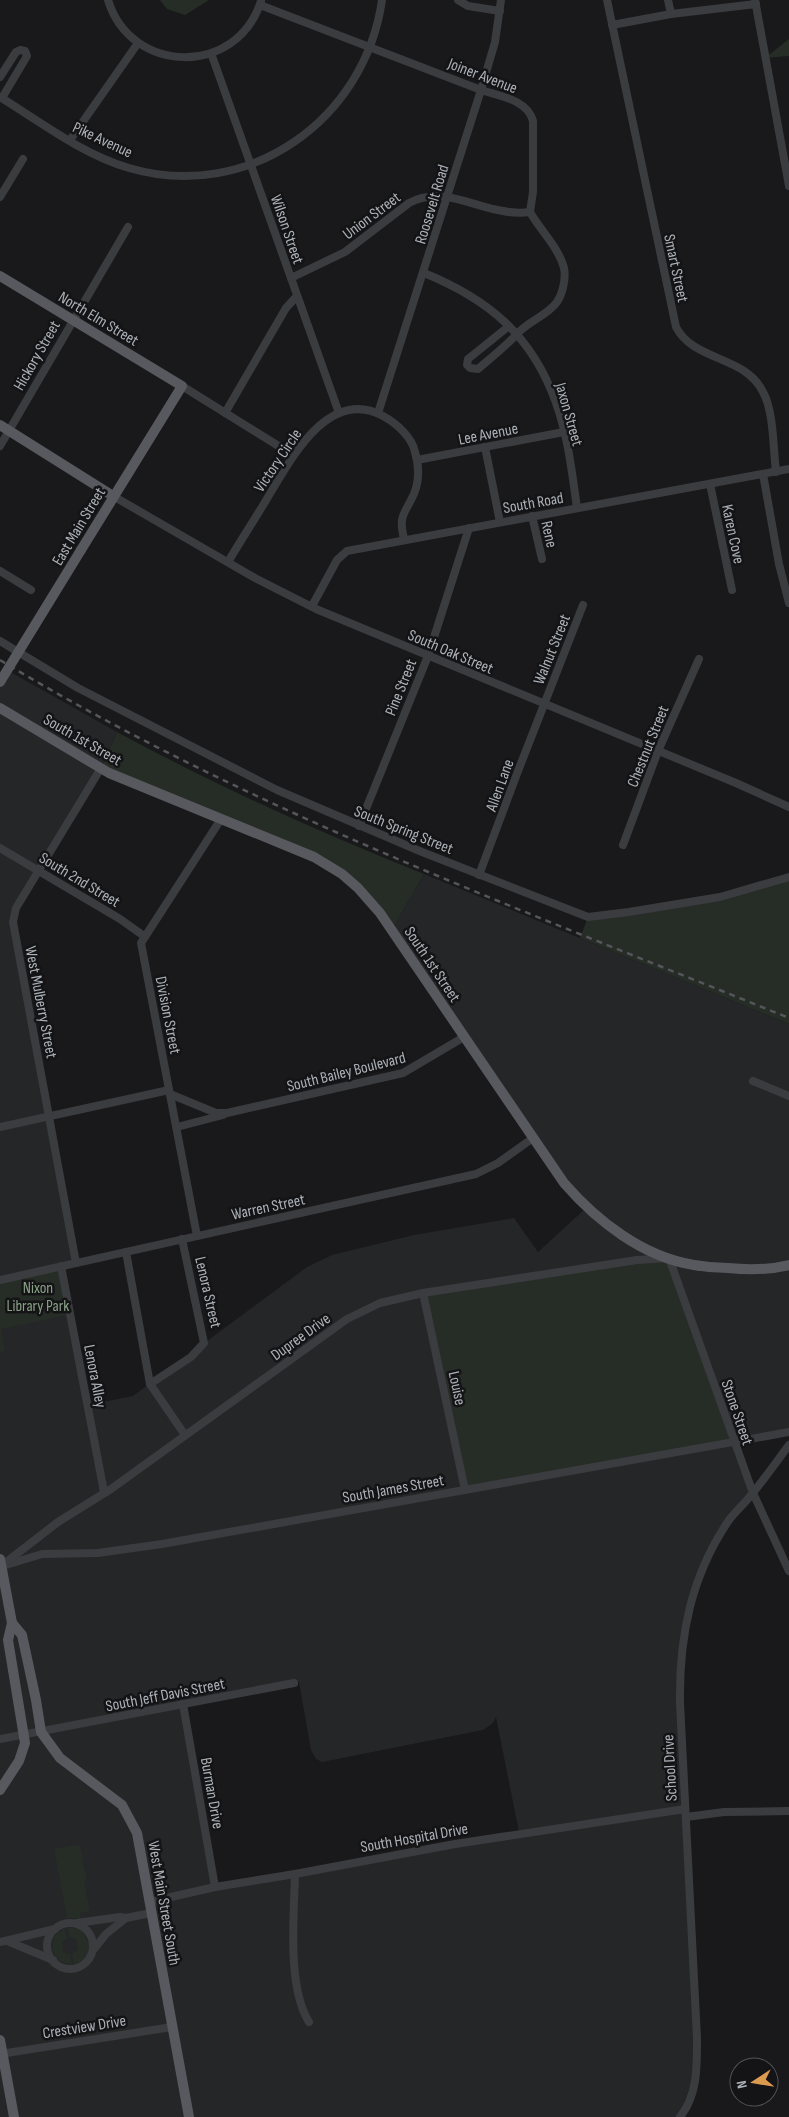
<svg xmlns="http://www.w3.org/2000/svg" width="789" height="2117" viewBox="0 0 789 2117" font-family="'Sofia Sans Condensed',sans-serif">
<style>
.built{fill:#252628;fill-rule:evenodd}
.green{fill:#262c26}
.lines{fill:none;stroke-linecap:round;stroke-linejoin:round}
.minor{stroke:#3b3c3f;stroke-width:8}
.major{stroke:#57595e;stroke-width:10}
.rail{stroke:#54565a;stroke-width:2.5;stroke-dasharray:6 5;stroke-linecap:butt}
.major-bridge{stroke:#57595e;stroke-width:10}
.labels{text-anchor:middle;stroke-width:5;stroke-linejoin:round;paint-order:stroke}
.street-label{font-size:16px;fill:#adb2b9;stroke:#141416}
.park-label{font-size:16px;fill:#89a187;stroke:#141416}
</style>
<rect width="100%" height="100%" fill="#19191b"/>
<path class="built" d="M7,670L117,732L101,768L14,917L76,1263L61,1266L88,1405L133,1396L307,1267L332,1255L414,1235L514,1218L538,1252L586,1208L392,930L424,874L789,1024V1432L734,1443L753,1493L730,1519L699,1575L681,1655L691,1901L694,2084L680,2117H0V682ZM299,1682L311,1750L316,1759L322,1762L483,1730L493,1723L496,1717L519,1832L216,1887L183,1704Z"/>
<g class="green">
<polygon points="160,0 209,0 185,15 167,9"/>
<polygon points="789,39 789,56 765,58"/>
<path d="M117,732C217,786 319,832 424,874L392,930L342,874L101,768Z"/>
<polygon points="789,877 789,1024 580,938 588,917 720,897"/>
<polygon points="669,1258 734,1443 465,1490 423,1293"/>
<polygon points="60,1266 69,1315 1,1329 5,1351 0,1352 0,1280"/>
<polygon points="74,1845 80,1846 87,1880 84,1881 90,1911 80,1913 81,1920 77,1918 67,1918 54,1849"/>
<path d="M68,1927L81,1930L89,1943C90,1954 85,1961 74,1965L72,1954L78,1949L76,1939L69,1937Z"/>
<polygon points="65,1928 67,1938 62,1943 63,1952 70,1954 72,1965 59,1961 52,1950 54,1936"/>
</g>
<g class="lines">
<g class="minor">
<path d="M108,0C131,75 237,77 261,1"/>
<polyline points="458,0 468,6 500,11"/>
<path d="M607,0L676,327C694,362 745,355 763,392C774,412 773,448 776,472"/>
<polyline points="668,0 671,14"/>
<polyline points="755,0 789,186"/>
<path d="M260,5L481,90C500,96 528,100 533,121V192L530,212C540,230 559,248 564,268C566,278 563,293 557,302C548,315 529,321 518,333C506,346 492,357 478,369L470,368L467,365L468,359L509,326"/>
<polyline points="612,25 671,14 756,4"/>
<polyline points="211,53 339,413"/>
<polyline points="0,77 16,52 20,50 25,51 27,56 2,98"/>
<path d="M0,97C42,123 82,154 129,168C248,203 365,120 382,0"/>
<polyline points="70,140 138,43"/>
<polyline points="0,197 23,159"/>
<path d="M424,273C488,299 532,335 556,403C568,436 572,473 577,508"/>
<path d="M291,278L345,252L409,203C441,186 471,206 503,211C512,213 521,213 530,212"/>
<polyline points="182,386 293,455"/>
<polyline points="225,413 286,308 297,296"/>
<polyline points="378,413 481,90 495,42 501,0"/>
<polyline points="0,446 128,227"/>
<polyline points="485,447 500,522"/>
<polyline points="417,460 564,432"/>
<polyline points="763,474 779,564 789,603"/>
<polyline points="710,484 732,590"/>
<polyline points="113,496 255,578 316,609 736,783 789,807"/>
<polyline points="532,516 542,559"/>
<path d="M228,562C241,540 255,519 268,497C290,461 328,386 383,416C396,423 412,437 415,452C420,469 420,484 411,500C408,506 403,513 402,520C401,526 403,534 404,539"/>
<polyline points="0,571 31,590"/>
<polyline points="312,606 337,560 347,551 789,469"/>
<polyline points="0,641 78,688 277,790 422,852 588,917 629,912 720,897 789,877"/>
<polyline points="359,826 428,656 469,528"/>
<polyline points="623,845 658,751 699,659"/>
<polyline points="0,848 120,919 144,936"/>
<polyline points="479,875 518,771 583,605"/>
<polyline points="753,1081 789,1096"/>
<polyline points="170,1094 216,1113 227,1113 403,1073 464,1037"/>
<polyline points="0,1127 169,1090"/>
<polyline points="177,1127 223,1115"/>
<polyline points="197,1236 141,943 221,819"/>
<polyline points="126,1252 150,1384 185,1435"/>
<polyline points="76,1263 13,922 16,908 101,768"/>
<polyline points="61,1266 104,1492"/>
<polyline points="0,1280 476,1174 498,1163 533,1138"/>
<polyline points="423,1293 465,1490"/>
<polyline points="150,1384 191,1357 204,1343 182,1239"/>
<polyline points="6,1565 42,1554 98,1553 162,1544 789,1432"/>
<polyline points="1,1566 58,1522 111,1489 347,1319 380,1303 423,1293 637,1260 669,1258 753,1493 789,1571"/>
<polyline points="183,1704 215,1887"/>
<polyline points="0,1739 294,1683"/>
<polyline points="686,1817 724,1812 789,1811"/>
<path d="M295,1874C294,1915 287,1987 309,2022"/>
<polyline points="149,1902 215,1887 295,1874 455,1844 685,1809"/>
<polyline points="77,1923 120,1917 126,1918 151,1913"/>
<circle cx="70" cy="1946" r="23"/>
<polyline points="7,1941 53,1960"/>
<polyline points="0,1942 55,1929"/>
<polyline points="94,1949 106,1934 126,1918"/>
<polyline points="0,2054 172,2027"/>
<path d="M680,2117C698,2095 697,2065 697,2038L680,1703C679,1636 691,1576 729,1520C736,1511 745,1503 752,1494C765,1478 777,1461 789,1445"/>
</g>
<g class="major">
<polyline points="0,276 182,386 81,550"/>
<polyline points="0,425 113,496"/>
<path d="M0,708L109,773L314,857L342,874L358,888L380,913L564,1183C597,1221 643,1257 694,1265C705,1267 717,1268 728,1268C749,1270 769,1270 789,1265"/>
<polyline points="0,1559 12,1623 8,1640 25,1743 19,1761 0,1790"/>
<polyline points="12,1623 22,1635 36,1700 41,1732 60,1758 122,1805 137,1833 189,2117"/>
<polyline points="0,2040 14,2117"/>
</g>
<path class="rail" d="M0,660C248,810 521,909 789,1018"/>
<polyline class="major-bridge" points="0,682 81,550"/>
</g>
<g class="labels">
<g class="street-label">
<text transform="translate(483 75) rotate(21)" y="6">Joiner Avenue</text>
<text transform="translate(103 139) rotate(25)" y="6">Pike Avenue</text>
<text transform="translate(431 204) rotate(-73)" y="6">Roosevelt Road</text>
<text transform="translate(371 215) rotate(-37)" y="6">Union Street</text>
<text transform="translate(288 229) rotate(71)" y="6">Wilson Street</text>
<text transform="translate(677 268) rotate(78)" y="6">Smart Street</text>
<text transform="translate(99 318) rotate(31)" y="6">North Elm Street</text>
<text transform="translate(36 355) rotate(-60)" y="6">Hickory Street</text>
<text transform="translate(570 414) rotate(74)" y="6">Jaxon Street</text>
<text transform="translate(488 433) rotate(-11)" y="6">Lee Avenue</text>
<text transform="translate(277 460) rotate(-56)" y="6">Victory Circle</text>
<text transform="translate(533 502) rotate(-10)" y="6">South Road</text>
<text transform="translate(78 526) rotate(-59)" y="6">East Main Street</text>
<text transform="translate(550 534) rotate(77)" y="6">Rene</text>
<text transform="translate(734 534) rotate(78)" y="6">Karen Cove</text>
<text transform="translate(551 649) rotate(-68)" y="6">Walnut Street</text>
<text transform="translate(451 651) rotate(23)" y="6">South Oak Street</text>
<text transform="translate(400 687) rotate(-68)" y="6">Pine Street</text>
<text transform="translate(83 739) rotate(30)" y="6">South 1st Street</text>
<text transform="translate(647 746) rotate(-68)" y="6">Chestnut Street</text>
<text transform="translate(499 785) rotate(-70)" y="6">Allen Lane</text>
<text transform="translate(404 829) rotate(22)" y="6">South Spring Street</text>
<text transform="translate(80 879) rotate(31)" y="6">South 2nd Street</text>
<text transform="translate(433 964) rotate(56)" y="6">South 1st Street</text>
<text transform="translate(42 1002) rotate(79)" y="6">West Mulberry Street</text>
<text transform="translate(169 1015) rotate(79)" y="6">Division Street</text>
<text transform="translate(346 1071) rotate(-14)" y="6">South Bailey Boulevard</text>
<text transform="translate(268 1206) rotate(-12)" y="6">Warren Street</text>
<text transform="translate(209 1292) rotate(77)" y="6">Lenora Street</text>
<text transform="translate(300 1336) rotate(-36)" y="6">Dupree Drive</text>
<text transform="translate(96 1376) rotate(79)" y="6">Lenora Alley</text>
<text transform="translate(458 1388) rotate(78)" y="6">Louise</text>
<text transform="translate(738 1412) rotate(71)" y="6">Stone Street</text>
<text transform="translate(393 1488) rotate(-10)" y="6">South James Street</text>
<text transform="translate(165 1694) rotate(-11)" y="6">South Jeff Davis Street</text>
<text transform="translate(669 1768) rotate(-93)" y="6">School Drive</text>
<text transform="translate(213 1793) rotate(80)" y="6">Burman Drive</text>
<text transform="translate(414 1837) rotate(-10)" y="6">South Hospital Drive</text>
<text transform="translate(165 1903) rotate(80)" y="6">West Main Street South</text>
<text transform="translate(84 2026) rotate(-9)" y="6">Crestview Drive</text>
</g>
<g class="park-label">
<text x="38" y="1293">Nixon<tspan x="38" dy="18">Library Park</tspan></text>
</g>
</g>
<g transform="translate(754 2082) rotate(258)"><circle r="24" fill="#141416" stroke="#515357"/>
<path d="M0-4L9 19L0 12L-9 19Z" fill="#dc9950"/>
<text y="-8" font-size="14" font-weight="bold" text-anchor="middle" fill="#adb2b9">N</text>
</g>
</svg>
